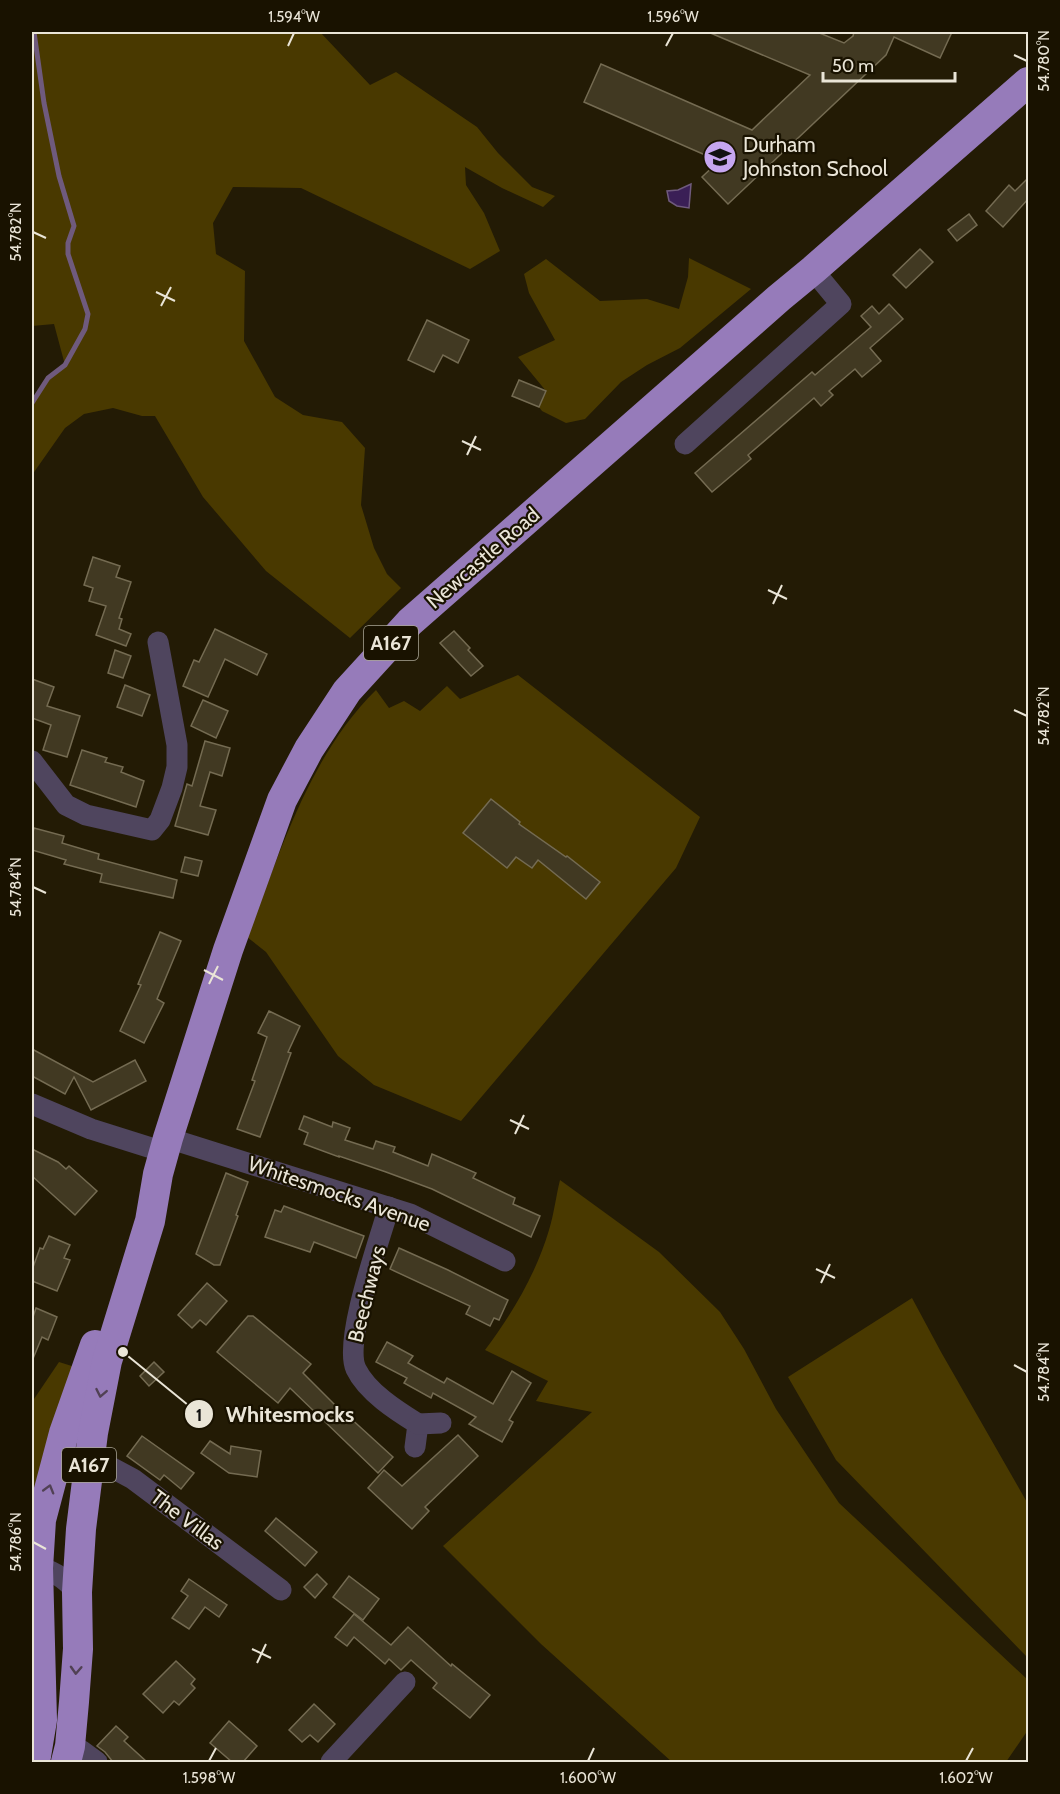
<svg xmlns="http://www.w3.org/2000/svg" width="1060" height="1794" viewBox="0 0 1060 1794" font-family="Cabin,sans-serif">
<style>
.green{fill:#493900}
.water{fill:#3a1f56;stroke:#6f5a7d;stroke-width:1.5}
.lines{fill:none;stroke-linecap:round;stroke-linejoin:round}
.stream{stroke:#6f5a7d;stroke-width:5}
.building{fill:#413922;stroke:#746b52;stroke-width:1.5}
.minor{stroke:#4f455e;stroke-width:21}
.highway{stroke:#967bba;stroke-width:30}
.oneway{stroke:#514154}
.ticks{fill:none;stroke:#eae5d7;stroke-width:2}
.labels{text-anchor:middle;stroke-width:4.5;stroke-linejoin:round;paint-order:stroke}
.shield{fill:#191200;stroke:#aba696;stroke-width:1.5}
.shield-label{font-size:20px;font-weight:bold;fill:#eae5d7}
.poi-label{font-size:21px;fill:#eae5d7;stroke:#191200;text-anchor:start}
.street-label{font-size:21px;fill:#eae5d7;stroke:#191200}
.leader{fill:none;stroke:#eae5d7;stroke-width:2}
.callout-dot{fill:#eae5d7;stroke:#191200;stroke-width:2}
.mark-label{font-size:18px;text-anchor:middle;font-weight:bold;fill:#111}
.callout-label{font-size:22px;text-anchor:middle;font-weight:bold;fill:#eae5d7;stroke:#191200;stroke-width:4.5;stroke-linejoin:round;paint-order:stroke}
.neatline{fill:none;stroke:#eae5d7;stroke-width:2}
.ticks-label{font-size:15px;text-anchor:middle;fill:#eae5d7}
</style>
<rect width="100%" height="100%" fill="#231b05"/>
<g class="green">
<polygon points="32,32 320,32 370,85 396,72 477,127 498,153 532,187 555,196 543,207 502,188 465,167 466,185 484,213 500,251 470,269 301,188 233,187 213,223 216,254 245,271 244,341 275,397 303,415 342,422 365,448 361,505 374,548 387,574 401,588 350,638 266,571 203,497 155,416 142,416 113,408 84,414 65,428 32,475 32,403 48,378 65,365 54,324 32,326"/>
<polygon points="689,258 751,289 680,348 647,365 621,382 585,419 566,423 542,411 539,407 546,391 518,357 555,340 529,293 524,274 546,259 600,301 647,299 679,309 688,277"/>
<path d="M518,675L700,817L676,868L461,1121L374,1085L338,1056L266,952L247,937C281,851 309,756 376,690L389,708L404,701L420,711L447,686L460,699Z"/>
<path d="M560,1180L659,1252L720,1312L744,1349L776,1409L839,1503L1028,1680V1730L1006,1762H672L541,1644L443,1546L592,1412L536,1401L548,1381L485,1350C512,1314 536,1274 549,1230C554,1214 556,1196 560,1180Z"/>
<polygon points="912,1298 941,1352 1028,1504 1028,1658 836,1460 788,1377"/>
<polygon points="59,1362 75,1367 32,1499 32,1402"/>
</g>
<polygon class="water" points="691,184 689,208 677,206 669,201 667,191 678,190"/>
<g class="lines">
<polyline class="stream" points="32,403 48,378 65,365 85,329 88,314 68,254 68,243 74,226 59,176 44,103 34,32"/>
</g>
<g class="building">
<polygon points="708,32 817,32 844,43 853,36 854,32 952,32 940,58 894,37 886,55 728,204 702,177 719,161 584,102 601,64 752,130 810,75"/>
<polygon points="1029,177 1029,198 1003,227 986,211 1009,185 1015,191"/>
<polygon points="969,214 977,225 957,241 948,230"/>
<polygon points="920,249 933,262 906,288 893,275"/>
<polygon points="889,304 903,319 870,348 881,361 862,377 855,369 829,391 833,395 821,406 814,398 748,455 751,459 712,492 695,473 812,372 815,375 871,327 861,316 872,306 879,314"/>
<polygon points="427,320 469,340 458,363 443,355 434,372 408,360"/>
<polygon points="519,380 546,391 539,407 512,396"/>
<polygon points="93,557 120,566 116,577 131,582 119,618 122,619 119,629 131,634 126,646 96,635 106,606 89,601 93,588 84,585"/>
<polygon points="215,629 267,654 257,675 225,659 208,697 183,686 194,660 199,662"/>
<polygon points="454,631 470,648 468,650 483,666 471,676 440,643"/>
<polygon points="115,650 131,656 123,678 108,673"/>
<polygon points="32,679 54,687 47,706 80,716 67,757 43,750 51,725 32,718"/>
<polygon points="125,685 150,695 142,716 117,707"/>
<polygon points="203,700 228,711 216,738 191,726"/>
<polygon points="205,741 230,748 222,776 210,772 200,806 216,810 208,835 175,826 187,784 192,786"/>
<polygon points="82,750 107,758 105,762 123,767 121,772 144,781 136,807 70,785"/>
<polygon points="491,799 520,822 519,824 566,857 567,856 600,882 586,899 538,860 532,868 516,857 507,868 463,833"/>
<polygon points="34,828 64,836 62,843 99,854 98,859 177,880 173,898 100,882 102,874 64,864 66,860 32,850 32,836"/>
<polygon points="185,857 202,861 198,876 181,872"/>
<polygon points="160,932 181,941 157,999 164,1003 144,1043 120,1031 141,985 138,984"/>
<polygon points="269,1011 300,1026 288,1052 291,1053 260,1137 237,1129 255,1081 252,1080 267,1037 258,1033"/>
<polygon points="32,1049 93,1082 135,1060 146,1081 91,1110 74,1077 65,1094 32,1076"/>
<polygon points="304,1116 332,1127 333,1122 350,1128 345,1140 373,1149 376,1141 395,1147 393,1152 428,1166 432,1154 476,1173 473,1178 515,1198 513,1204 540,1216 531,1237 432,1189 386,1172 339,1156 339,1157 304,1144 308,1133 299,1129"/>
<polygon points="32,1149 58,1162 66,1169 69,1166 97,1191 75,1215 32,1176"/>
<polygon points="226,1173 248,1182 236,1215 238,1216 220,1265 214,1265 196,1254"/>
<polygon points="284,1206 364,1236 356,1258 314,1242 310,1252 265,1237 275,1210 281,1212"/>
<polygon points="49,1236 70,1245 64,1258 70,1260 57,1291 32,1281 32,1270 40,1248 43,1249"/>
<polygon points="399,1248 448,1270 508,1300 499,1320 494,1318 490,1326 466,1314 470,1306 390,1269"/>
<polygon points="207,1283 227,1301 206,1325 200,1320 192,1328 178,1315"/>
<polygon points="36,1308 57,1317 48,1340 42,1337 32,1361 32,1320"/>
<polygon points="248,1316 253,1316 311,1364 303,1373 347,1417 348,1416 393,1457 378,1473 290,1388 278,1403 217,1352"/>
<polygon points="387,1342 413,1356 408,1363 444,1383 447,1378 493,1404 512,1371 531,1383 509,1420 513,1422 502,1442 469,1424 476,1417 433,1393 431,1398 404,1383 407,1378 376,1362"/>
<polygon points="154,1362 164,1372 149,1386 140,1376"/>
<polygon points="458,1435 478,1456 425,1507 429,1511 412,1529 368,1488 384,1470 402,1486"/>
<polygon points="142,1436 194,1473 181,1489 164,1475 160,1480 127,1456"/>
<polygon points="210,1441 230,1454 231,1446 261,1451 257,1477 229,1473 201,1453"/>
<polygon points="276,1518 317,1552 305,1566 265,1531"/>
<polygon points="317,1574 327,1584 315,1598 304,1587"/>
<polygon points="349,1576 379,1599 363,1620 333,1597"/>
<polygon points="189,1579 227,1605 219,1617 205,1607 189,1629 172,1618 188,1596 181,1591"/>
<polygon points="354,1614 391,1645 408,1627 451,1666 452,1664 490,1695 470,1718 433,1688 437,1683 411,1660 401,1670 389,1659 385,1664 354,1637 347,1646 335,1637"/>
<polygon points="176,1661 195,1679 191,1684 195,1688 179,1705 174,1701 163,1713 143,1694"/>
<polygon points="314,1704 335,1724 318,1742 310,1735 302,1742 289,1730"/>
<polygon points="229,1721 257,1746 243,1762 232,1762 210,1743"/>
<polygon points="116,1726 128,1737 124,1741 147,1762 113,1762 105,1752 97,1746"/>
</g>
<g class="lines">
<g class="minor">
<polyline points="685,444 841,304 813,270"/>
<polyline points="32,761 66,805 86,815 152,830 160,820 172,788 177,767 177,745 158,642"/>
<polyline points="32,1104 91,1129 164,1152"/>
<polyline points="168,1138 410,1214 505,1261"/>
<path d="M389,1207C380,1238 343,1342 356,1369C367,1392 397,1411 418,1424L415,1447"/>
<polyline points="418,1424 441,1423"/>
<polyline points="90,1456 133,1479 281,1590"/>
<path d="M32,1569C50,1566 65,1579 77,1592"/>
<polyline points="70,1746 82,1751 97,1762"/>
<polyline points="331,1762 405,1682"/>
</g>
<g class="highway">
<polyline points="35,1762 42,1720 38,1568 41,1520 64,1433 95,1345"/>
<polyline points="66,1762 70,1746 74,1702 78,1649 77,1592 81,1529 93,1433 107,1361 150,1221 158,1174 168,1138 228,950 282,800 309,749 347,691 410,622 779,298 813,270 1028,82"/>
</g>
</g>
<defs><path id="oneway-chevron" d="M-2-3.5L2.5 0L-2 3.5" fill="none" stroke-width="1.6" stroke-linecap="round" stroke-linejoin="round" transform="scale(1.5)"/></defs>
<g class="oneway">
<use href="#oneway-chevron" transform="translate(101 1393) rotate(101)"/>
<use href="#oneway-chevron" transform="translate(49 1489) rotate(-74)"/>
<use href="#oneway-chevron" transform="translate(76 1670) rotate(93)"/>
</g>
<path class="ticks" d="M288,46L294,33M666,46L673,33M1014,55L1027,61M33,232L46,238M156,292L175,301M161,306L171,287M462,441L481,450M467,455L476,436M768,590L787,599M773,604L782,585M1014,710L1027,716M33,887L46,893M204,970L223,980M209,984L218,966M510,1120L529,1129M515,1134L524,1115M816,1269L835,1278M821,1283L830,1264M1014,1365L1027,1372M33,1542L46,1549M252,1649L271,1658M257,1663L266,1644M209,1761L216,1748M588,1761L594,1748M966,1761L973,1748"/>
<defs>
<g id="school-disc" transform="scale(1.725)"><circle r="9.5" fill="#c6a6f0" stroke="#191200"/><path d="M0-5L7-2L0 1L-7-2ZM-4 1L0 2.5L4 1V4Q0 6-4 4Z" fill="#111"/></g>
</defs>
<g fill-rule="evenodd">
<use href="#school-disc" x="720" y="157"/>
</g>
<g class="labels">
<g class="shield">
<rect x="364" y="626" width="54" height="34" rx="4.5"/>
<rect x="62" y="1448" width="54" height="34" rx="4.5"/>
</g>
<g class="shield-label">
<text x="391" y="650">A167</text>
<text x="89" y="1472">A167</text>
</g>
<g class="poi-label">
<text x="743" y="152">Durham<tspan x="743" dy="24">Johnston School</tspan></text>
</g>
<g class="street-label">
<text transform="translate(483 558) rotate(-41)" y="7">Newcastle Road</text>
<text transform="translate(339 1194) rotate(19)" y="7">Whitesmocks Avenue</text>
<text transform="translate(367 1294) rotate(-76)" y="7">Beechways</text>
<text transform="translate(187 1520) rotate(37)" y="7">The Villas</text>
</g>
</g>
<path class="leader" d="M123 1352L199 1414"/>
<g class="callout-dot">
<circle cx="123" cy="1352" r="6"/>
<circle cx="199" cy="1414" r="15"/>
</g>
<g class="mark-label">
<text x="199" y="1421">1</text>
</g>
<g class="callout-label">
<text x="290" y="1422">Whitesmocks</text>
</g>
<rect width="1060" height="1794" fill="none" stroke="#191200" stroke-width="66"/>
<path d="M823 72v9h132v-9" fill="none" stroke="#eae5d7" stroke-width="3"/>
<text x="832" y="72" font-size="18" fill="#eae5d7" stroke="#191200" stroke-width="4.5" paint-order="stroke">50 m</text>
<rect x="33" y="33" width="994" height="1728" class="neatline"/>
<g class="ticks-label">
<text x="294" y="22">1.594°W</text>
<text x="673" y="22">1.596°W</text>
<text transform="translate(1044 61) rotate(-90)" y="5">54.780°N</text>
<text transform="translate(16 232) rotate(-90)" y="5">54.782°N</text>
<text transform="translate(1044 716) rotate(-90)" y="5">54.782°N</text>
<text transform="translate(16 887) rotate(-90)" y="5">54.784°N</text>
<text transform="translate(1044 1372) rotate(-90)" y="5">54.784°N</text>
<text transform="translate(16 1542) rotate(-90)" y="5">54.786°N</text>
<text x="209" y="1783">1.598°W</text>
<text x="588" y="1783">1.600°W</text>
<text x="966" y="1783">1.602°W</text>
</g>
</svg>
